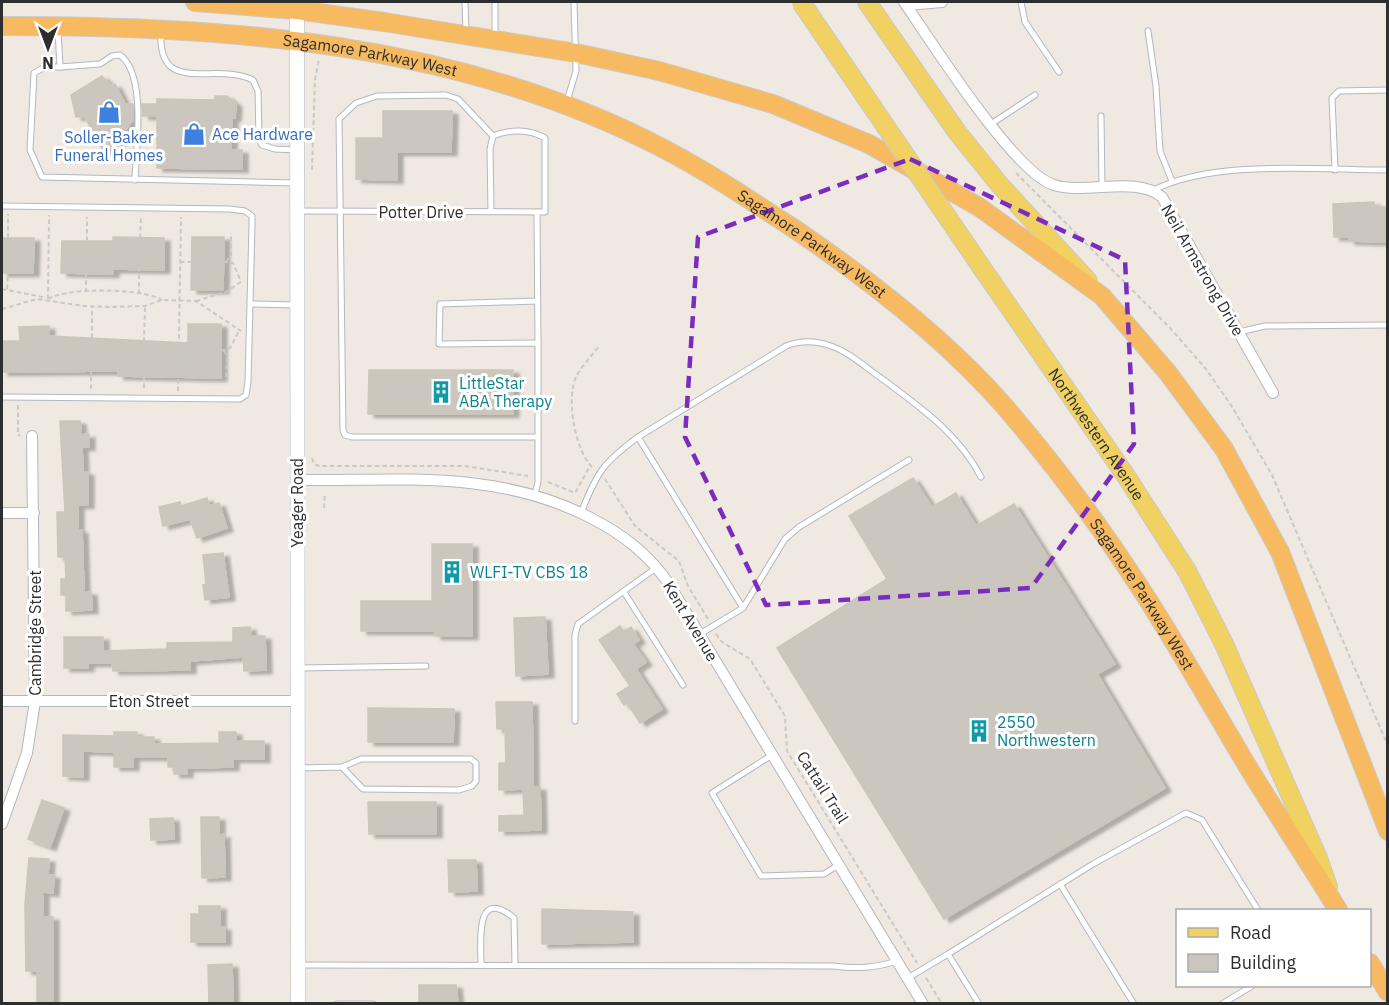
<svg xmlns="http://www.w3.org/2000/svg" width="1389" height="1005" viewBox="0 0 1389 1005" font-family="'IBM Plex Sans',sans-serif">
<style>
.building{fill:#cbc7bf;stroke:#cbc5ba;stroke-width:1.5;filter:url(#shadow)}
.lines{fill:none;stroke-linecap:round;stroke-linejoin:round}
.service-casing{stroke:#b4b7c1;stroke-width:7}
.minor-casing{stroke:#b4b7c1;stroke-width:12}
.tertiary-casing{stroke:#b4b7c1;stroke-width:15}
.primary-casing{stroke:#c9c9c9;stroke-width:20}
.trunk-casing{stroke:#c9c9c9;stroke-width:20}
.path{stroke:#c9c9c9;stroke-width:2;stroke-dasharray:4.5 3;stroke-linecap:butt}
.service{stroke:#fff;stroke-width:5}
.minor{stroke:#fff;stroke-width:10}
.tertiary{stroke:#fff;stroke-width:14}
.primary{stroke:#f2d163;stroke-width:18}
.trunk{stroke:#f8ba60;stroke-width:18}
.primary-bridge-casing{stroke:#c9c9c9;stroke-width:20;stroke-linecap:butt}
.primary-bridge{stroke:#f2d163;stroke-width:18}
.marked{fill:none;stroke:#7b2cbf;stroke-width:4.5;stroke-dasharray:12 8;stroke-linejoin:round}
.labels{text-anchor:middle;stroke-width:6;stroke-linejoin:round;paint-order:stroke}
.street-label{font-size:16px;fill:#2e2e2e;stroke:#fff}
.shop-label{font-size:16px;fill:#366cbe;stroke:#fff;text-anchor:start}
.culture-label{font-size:16px;fill:#0d838f;stroke:#fff;text-anchor:start}
</style>
<defs>
<filter id="shadow"><feDropShadow dx="6" dy="3.5" stdDeviation="1.5" flood-color="#0004"/></filter>
</defs>
<rect width="100%" height="100%" fill="#efe9e1"/>
<g class="building">
<polygon points="102,76 112,86 115,84 125,104 133,104 133,120 122,134 125,139 103,150 84,116 76,117 71,95"/>
<polygon points="215,96 227,96 236,104 235,118 232,118 231,150 242,150 242,169 157,168 157,116 143,116 142,104 157,104 157,99 215,100"/>
<polygon points="383,111 452,111 451,152 397,152 397,180 356,179 356,138 383,138"/>
<polygon points="1374,202 1374,207 1388,207 1388,242 1349,241 1349,237 1334,237 1333,204"/>
<polygon points="113,237 164,238 164,270 113,269 113,274 61,273 62,241 113,241"/>
<polygon points="192,237 224,237 223,290 191,290"/>
<polygon points="2,238 34,238 33,273 2,273"/>
<polygon points="188,324 221,324 221,378 118,376 118,371 2,372 2,341 20,341 19,327 49,326 49,336 188,343"/>
<polygon points="369,370 513,370 513,414 368,414"/>
<polygon points="60,421 80,421 81,435 89,434 89,447 82,447 83,472 88,472 88,505 78,505 78,530 82,530 84,592 91,592 92,610 66,611 66,595 61,595 61,579 66,579 65,557 58,557 57,512 65,512"/>
<polygon points="913,478 932,507 956,493 976,526 1014,504 1115,664 1097,674 1165,788 944,919 777,648 887,579 849,516"/>
<polygon points="207,498 209,506 219,503 227,528 197,538 190,519 163,526 159,507 180,502 181,506"/>
<polygon points="432,544 472,544 472,636 435,636 435,631 361,631 361,601 432,601"/>
<polygon points="223,553 229,597 205,600 203,585 206,584 203,555"/>
<polygon points="545,617 548,674 516,676 514,618"/>
<polygon points="620,626 624,632 631,627 639,640 633,644 646,662 636,669 662,709 640,723 627,703 624,705 617,694 630,686 599,640"/>
<polygon points="250,627 251,636 265,636 266,670 244,671 243,657 190,661 190,670 113,671 112,663 88,663 88,668 64,668 64,637 103,637 103,651 167,649 167,643 233,642 233,628"/>
<polygon points="496,702 532,702 533,787 540,787 541,830 499,831 499,816 524,815 523,789 499,790 499,763 506,763 505,729 497,729"/>
<polygon points="368,708 454,709 453,742 368,742"/>
<polygon points="114,732 137,732 137,737 154,737 154,744 219,743 219,732 236,732 236,741 264,741 264,759 233,759 233,767 187,768 187,774 174,774 174,767 168,767 168,757 133,757 133,767 114,767 114,752 83,751 83,777 63,776 63,735 114,736"/>
<polygon points="42,800 64,808 50,847 28,839"/>
<polygon points="368,802 436,802 436,834 369,834"/>
<polygon points="201,817 219,817 219,836 224,834 225,877 202,878"/>
<polygon points="173,818 174,839 151,840 150,819"/>
<polygon points="29,858 49,859 48,875 54,875 53,893 43,892 43,917 53,917 53,1004 37,1004 37,971 26,971 25,905"/>
<polygon points="448,860 476,860 477,891 449,892"/>
<polygon points="199,906 220,906 220,927 225,927 225,942 191,942 191,914 199,914"/>
<polygon points="542,909 633,912 633,942 542,944"/>
<polygon points="232,964 233,1004 209,1004 208,965"/>
<polygon points="419,985 456,985 458,1004 419,1004"/>
</g>
<g class="lines">
<g class="service-casing">
<g id="service">
<polyline points="465,2 466,31"/>
<polyline points="495,2 495,36"/>
<polyline points="1021,2 1025,22 1059,72"/>
<polyline points="58,30 60,67 45,67 34,73 30,150 42,177 296,183"/>
<polyline points="1148,31 1156,86 1160,151 1172,181"/>
<path d="M161,33C158,97 215,61 253,80L258,91L259,139L262,145L275,149L296,150"/>
<path d="M60,67L100,64L112,56L120,55C147,75 136,149 135,180"/>
<polyline points="567,101 576,71 574,2"/>
<polyline points="1101,116 1102,188"/>
<polyline points="991,124 1035,95"/>
<polyline points="493,136 458,99 446,95 377,96 356,103 339,119 343,430 345,435 352,437 538,437"/>
<polyline points="1335,170 1332,98 1339,91 1388,90"/>
<path d="M1154,190C1215,159 1319,170 1388,170"/>
<polyline points="2,206 229,209 245,211 252,216 252,225 248,382 246,395 240,399 2,397"/>
<path d="M299,211L545,212V138C529,129 510,129 493,136L490,149L491,212"/>
<polyline points="537,212 538,343"/>
<polyline points="251,304 297,305"/>
<polyline points="1239,332 1265,326 1388,325"/>
<path d="M638,437L786,346C801,340 815,340 831,346C849,352 865,367 881,378C920,407 958,433 981,477"/>
<polyline points="535,494 538,482 538,343 439,344 440,304 537,301"/>
<path d="M581,513C597,472 603,463 638,437L743,608L700,634"/>
<polyline points="624,592 683,685"/>
<polyline points="743,608 785,539 799,527 909,460"/>
<polyline points="298,668 426,666"/>
<polyline points="575,721 575,635 578,624 656,568"/>
<polyline points="772,755 712,793 761,876 824,874 840,864"/>
<polyline points="300,768 342,767 361,759 471,759 476,763 476,781 472,786 459,790 363,789 342,767"/>
<polyline points="1060,884 1134,1004"/>
<polyline points="948,954 1093,864 1186,813 1202,820 1258,910"/>
<path d="M299,965L833,966C857,969 875,968 897,961"/>
<path d="M481,965C481,944 474,885 514,918L515,965"/>
<polyline points="908,978 948,954 979,1004"/>
<polyline points="337,1004 373,1004"/>
<polyline points="1222,1004 1252,986"/>
</g>
</g>
<g class="minor-casing">
<g id="minor">
<path d="M904,2C931,41 1014,173 1054,185C1086,195 1137,175 1162,197L1273,393"/>
<polyline points="907,5 942,2"/>
<path d="M297,480C400,481 494,469 589,517C622,534 648,553 669,584L923,1004"/>
<polyline points="2,513 34,513"/>
<polyline points="2,701 297,701"/>
<polyline points="2,824 27,753 35,701 32,436"/>
</g>
</g>
<g class="tertiary-casing">
<polyline id="tertiary" points="297,2 298,1004"/>
</g>
<g class="primary-casing">
<g id="primary">
<polyline points="867,2 957,132 999,184 1088,281"/>
<path id="s1" d="M982,268L1126,476L1187,571L1224,644L1318,858L1328,887"/>
</g>
</g>
<g class="trunk-casing">
<g id="trunk">
<polyline points="195,2 297,10 384,22 576,53 659,71 773,104 869,144 979,207 1102,296 1168,373 1224,449 1280,552 1388,831"/>
<path id="s2" d="M2,26C228,26 460,42 664,149C710,173 753,202 796,230C871,281 946,339 1006,408C1052,462 1096,520 1135,580C1173,637 1207,698 1242,757C1273,809 1307,859 1338,910"/>
<polyline points="1370,963 1388,992"/>
</g>
</g>
<g class="path">
<polyline points="312,170 315,79 319,60"/>
<polyline points="1016,173 1170,328 1206,369 1231,405 1272,475 1388,746"/>
<polyline points="8,238 8,214"/>
<polyline points="140,238 141,217"/>
<polyline points="87,241 87,217"/>
<polyline points="180,262 192,262"/>
<polyline points="223,262 233,263 240,279"/>
<polyline points="226,262 231,255 231,233"/>
<polyline points="86,273 86,292"/>
<polyline points="2,289 43,297"/>
<polyline points="7,289 8,273"/>
<polyline points="139,294 139,269"/>
<path d="M48,299C67,287 143,288 162,300"/>
<polyline points="48,299 49,215"/>
<polyline points="196,301 226,292 242,281"/>
<polyline points="2,309 37,299 84,306 110,307 145,306 162,300 196,301 241,331"/>
<polyline points="92,338 92,307"/>
<polyline points="144,342 145,306"/>
<polyline points="12,347 20,347"/>
<polyline points="49,348 58,348"/>
<polyline points="178,350 188,350"/>
<polyline points="221,351 230,348 239,331"/>
<polyline points="224,351 227,356 226,381"/>
<polyline points="144,388 144,376"/>
<polyline points="91,389 91,371"/>
<polyline points="178,391 181,217"/>
<polyline points="18,405 18,435 20,436"/>
<polyline points="312,458 314,464 319,466 465,466 528,476"/>
<path d="M592,467C575,450 565,397 577,375C583,365 592,355 600,345"/>
<polyline points="605,479 635,526 679,561 688,586 708,619"/>
<polyline points="548,482 575,493 590,466"/>
<polyline points="324,508 325,493"/>
<polyline points="716,634 722,642 750,659 785,716 787,751 917,963"/>
<polyline points="926,978 942,1004"/>
</g>
<use href="#service" class="service"/>
<use href="#minor" class="minor"/>
<use href="#tertiary" class="tertiary"/>
<use href="#primary" class="primary"/>
<use href="#trunk" class="trunk"/>
<g class="primary-bridge-casing">
<polyline id="primary-bridge" points="801,2 982,268"/>
</g>
<use href="#primary-bridge" class="primary-bridge"/>
</g>
<path class="marked" d="M910,159L1125,260L1134,444L1031,588L766,605L685,437L698,237Z"/>
<defs>
<g id="shop-bare" transform="scale(1.8)"><path d="M-5-2.5h2.3a2.7 3.5 0 0 1 5.4 0H5L5.5 6h-11ZM-1.5-2.5h3a1.5 2.3 0 0 0-3 0Z" fill="#3f7fe0" stroke="#fff" stroke-width="2.5" paint-order="stroke"/></g>
<g id="building-bare" transform="scale(1.8)"><path d="M-4-6H4V6H1V3H-1V6H-4ZM-2.5-4.3h1.7v1.8h-1.7ZM.8-4.3h1.7v1.8H.8ZM-2.5-1h1.7V.8h-1.7ZM.8-1h1.7V.8H.8Z" fill="#0f9aa8" stroke="#fff" stroke-width="2.5" paint-order="stroke"/></g>
</defs>
<g fill-rule="evenodd">
<use href="#shop-bare" x="109" y="112"/>
<use href="#shop-bare" x="194" y="134"/>
<use href="#building-bare" x="441" y="392"/>
<use href="#building-bare" x="452" y="572"/>
<use href="#building-bare" x="979" y="731"/>
</g>
<g class="labels">
<g class="street-label">
<text dy="6" stroke="none"><textPath href="#s2" startOffset="370">Sagamore Parkway West</textPath></text>
<text x="421" y="218">Potter Drive</text>
<text dy="6" stroke="none"><textPath href="#s2" startOffset="856">Sagamore Parkway West</textPath></text>
<text transform="translate(1203 270) rotate(60)" y="6">Neil Armstrong Drive</text>
<text dy="6" stroke="none"><textPath href="#s1" startOffset="202">Northwestern Avenue</textPath></text>
<text transform="translate(297 503) rotate(-90)" y="6">Yeager Road</text>
<text dy="6" stroke="none"><textPath href="#s2" startOffset="1342">Sagamore Parkway West</textPath></text>
<text transform="translate(691 621) rotate(59)" y="6">Kent Avenue</text>
<text transform="translate(35 633) rotate(-90)" y="6">Cambridge Street</text>
<text x="149" y="707">Eton Street</text>
<text transform="translate(823 787) rotate(58)" y="6">Cattail Trail</text>
</g>
<g class="shop-label">
<text x="212" y="140">Ace Hardware</text>
<text x="109" y="143" text-anchor="middle">Soller-Baker<tspan x="109" dy="18">Funeral Homes</tspan></text>
</g>
<g class="culture-label">
<text x="459" y="389">LittleStar<tspan x="459" dy="18">ABA Therapy</tspan></text>
<text x="470" y="578">WLFI-TV CBS 18</text>
<text x="997" y="728">2550<tspan x="997" dy="18">Northwestern</tspan></text>
</g>
</g>
<rect width="1389" height="1005" fill="none" stroke="#2e2e2e" stroke-width="6"/>
<rect x="1176" y="909" width="195" height="78" fill="#ffffff" stroke="#ababab" stroke-width="1.5"/>
<rect x="1188" y="928" width="30" height="9" fill="#f2d163" stroke="#ababab" stroke-width="1.5"/>
<text x="1230" y="939" font-size="18" fill="#2e2e2e">Road</text>
<rect x="1188" y="954" width="30" height="18" fill="#cbc7bf" stroke="#ababab" stroke-width="1.5"/>
<text x="1230" y="969" font-size="18" fill="#2e2e2e">Building</text>
<g transform="translate(48 48) rotate(180)" stroke="#ffffff" stroke-width="4.5" paint-order="stroke">
<path d="M0-4.5L10 22L0 15L-10 22Z" fill="#2e2e2e"/>
<text y="-9" font-size="16" font-weight="bold" text-anchor="middle" fill="#2e2e2e">N</text>
</g>
</svg>
